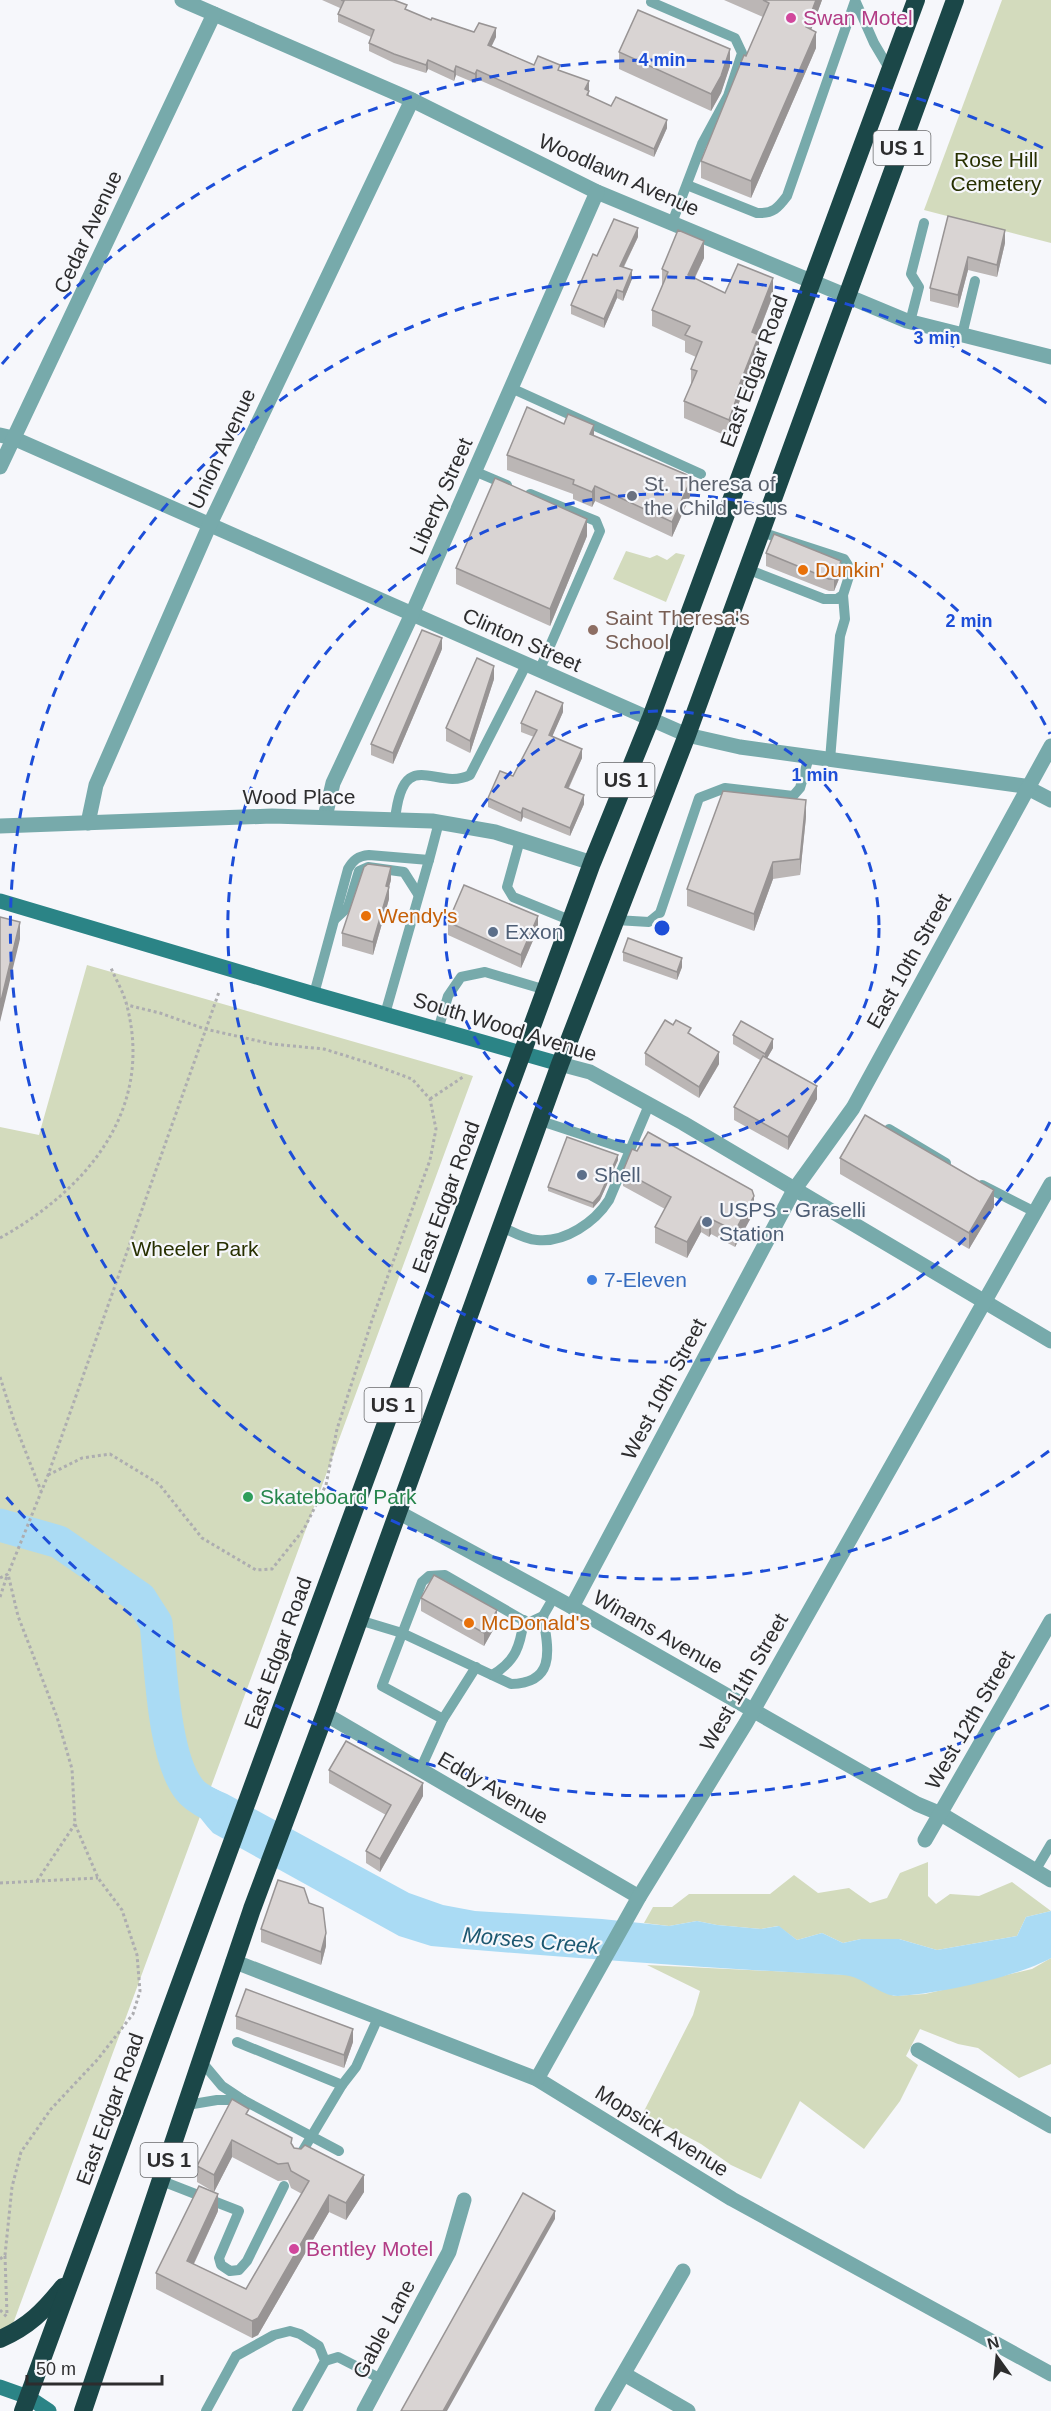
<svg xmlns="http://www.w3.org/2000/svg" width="1051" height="2411" viewBox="0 0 1051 2411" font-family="Helvetica,sans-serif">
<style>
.green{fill:#d3dbbd}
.water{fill:#aadbf4}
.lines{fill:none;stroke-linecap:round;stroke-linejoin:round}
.river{stroke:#aadbf4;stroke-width:33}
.path{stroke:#adadb0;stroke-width:3;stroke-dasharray:3 3;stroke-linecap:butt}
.lane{stroke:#77aaab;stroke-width:10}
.street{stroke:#77aaab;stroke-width:15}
.secondary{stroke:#2b8486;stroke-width:15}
.highway{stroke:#1b4748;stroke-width:18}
.wall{fill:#bbb6b5}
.shaded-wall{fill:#989494}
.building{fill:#d9d4d3;stroke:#989494;stroke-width:1.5}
.ring{fill:none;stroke:#1d4ed8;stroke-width:3;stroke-dasharray:10 8}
.hotel-dot{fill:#d1479c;stroke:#f6f7fb;stroke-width:2}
.worship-dot{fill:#6b7280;stroke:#f6f7fb;stroke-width:2}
.food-dot{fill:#e8710a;stroke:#f6f7fb;stroke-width:2}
.education-dot{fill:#8d6e63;stroke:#f6f7fb;stroke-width:2}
.service-dot{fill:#5c6f8a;stroke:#f6f7fb;stroke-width:2}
.shop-dot{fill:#3f7fe0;stroke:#f6f7fb;stroke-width:2}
.leisure-dot{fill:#2e9e5b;stroke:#f6f7fb;stroke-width:2}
.labels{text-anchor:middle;stroke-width:4.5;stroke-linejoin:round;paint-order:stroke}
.shield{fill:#f6f7fb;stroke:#696a6c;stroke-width:1.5}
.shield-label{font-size:20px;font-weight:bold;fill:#2d2d2e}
.hotel-label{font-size:21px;fill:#b23c85;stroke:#f6f7fb;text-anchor:start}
.park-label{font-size:21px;fill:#273000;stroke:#f6f7fb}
.street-label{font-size:21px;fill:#2d2d2e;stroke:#f6f7fb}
.worship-label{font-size:21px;fill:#5b616d;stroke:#f6f7fb;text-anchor:start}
.food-label{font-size:21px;fill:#c56008;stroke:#f6f7fb;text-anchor:start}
.education-label{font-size:21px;fill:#785e54;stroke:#f6f7fb;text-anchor:start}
.service-label{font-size:21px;fill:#4e5e75;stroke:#f6f7fb;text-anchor:start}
.shop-label{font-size:21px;fill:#366cbe;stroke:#f6f7fb;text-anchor:start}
.leisure-label{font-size:21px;fill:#27864d;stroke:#f6f7fb;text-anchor:start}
.water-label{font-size:22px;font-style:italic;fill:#1b5770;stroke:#f6f7fb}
.centre{fill:#1d4ed8;stroke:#f6f7fb;stroke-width:3}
.ring-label{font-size:18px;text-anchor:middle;font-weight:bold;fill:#1d4ed8;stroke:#f6f7fb;stroke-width:4.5;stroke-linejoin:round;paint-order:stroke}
</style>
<rect width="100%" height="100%" fill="#f6f7fb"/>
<g class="green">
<polygon points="1002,0 1051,0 1051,243 924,210"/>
<polygon points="626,551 650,558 657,555 667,560 676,553 685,555 666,602 613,579"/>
<polygon points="87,965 473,1076 7,2340 0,2338 0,1127 39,1135"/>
<polygon points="928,1862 928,1896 936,1904 950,1894 979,1896 1012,1882 1051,1911 1026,1917 1017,1936 937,1950 899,1939 861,1939 843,1943 822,1933 797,1940 778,1926 761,1929 717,1925 697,1921 669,1926 644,1923 653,1907 672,1907 689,1894 770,1894 794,1875 818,1893 849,1888 870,1903 887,1898 900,1873"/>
<polygon points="1051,1958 1051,2064 1019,2078 978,2048 958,2044 920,2029 906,2056 918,2065 900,2101 864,2149 800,2101 761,2179 731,2165 701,2144 643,2113 693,2015 700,1991 647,1965 852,1975 894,1996 925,1994 1032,1969"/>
</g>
<path class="water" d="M181,1774L227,1794L409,1893L443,1905L475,1911L602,1919L669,1926L697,1921L717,1925L761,1929L779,1926L797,1940L822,1933L843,1943L861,1939H899L937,1950L1017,1936L1026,1917L1051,1911V1958C1017,1977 937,1994 898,1996C879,1996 863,1976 843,1975C706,1968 569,1958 431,1946L399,1936L213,1833C196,1814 186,1800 181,1774Z"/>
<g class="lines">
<path class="river" d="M0,1525L59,1542L140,1598L156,1623C161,1666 163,1756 189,1789C194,1796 203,1801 211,1805"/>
<g class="path">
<polyline points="430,1099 463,1077"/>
<path d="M0,1238C86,1190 154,1111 127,1006C124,993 116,980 111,968"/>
<polyline points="0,1377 16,1427 41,1491"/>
<polyline points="48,1475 82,1458 110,1454 159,1484 202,1538 256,1570 272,1569 304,1529 326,1485 337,1429 373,1317 430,1160 436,1129 430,1099 412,1079 369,1063 324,1049 272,1044 205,1029 160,1013 127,1005"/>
<polyline points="0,1578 8,1574 48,1475 219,992"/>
<polyline points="0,1597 7,1576"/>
<polyline points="37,1881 75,1824"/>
<polyline points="0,1883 98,1878"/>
<polyline points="5,2256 7,2315"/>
<polyline points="0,2259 5,2255 12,2187 21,2152 51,2109 98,2059 133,2014 140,1991 137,1955 122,1910 98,1878 75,1824 72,1769 57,1717 18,1616 8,1574"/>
<polyline points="0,2310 7,2317"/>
</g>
<g class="lane">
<polyline points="855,0 874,43 890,70"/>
<polyline points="651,2 735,38 742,53 728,96 702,144 672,223"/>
<path d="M687,185L757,213C773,214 778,208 787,196L855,1"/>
<polyline points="910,322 919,287 911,274 924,223"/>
<polyline points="962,335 975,281"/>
<polyline points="511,388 701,474"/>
<polyline points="474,471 507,485"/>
<polyline points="530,494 596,521 600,531 539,671"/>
<polyline points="747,569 824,599 837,599 843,595 851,570 844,559 761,532"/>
<polyline points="830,760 840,636 845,619 843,595"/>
<path d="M395,820C403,743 436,792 470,775L526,665"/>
<polyline points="520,840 507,887 513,897 572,921"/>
<polyline points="429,860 439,822"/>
<polyline points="335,919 348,907 359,871 368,867 404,872 418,894"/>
<polyline points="616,920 649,922 660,913 699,798 725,788 793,796 800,788 809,757"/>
<path d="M314,994L348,869C353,860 358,856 369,855L429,860L385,1014"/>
<polyline points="438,1030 448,996 461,977 485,972 546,990"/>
<polyline points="541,1121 629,1150"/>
<polyline points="889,1129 946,1163"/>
<polyline points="982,1185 1035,1212"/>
<path d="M502,1227C513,1232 524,1239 537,1240C565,1243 595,1222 609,1200L649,1105"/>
<path d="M359,1620L402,1633L511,1684C557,1683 548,1648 543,1616"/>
<path d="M492,1675C516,1661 520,1646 524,1620"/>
<polyline points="443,1719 382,1686 422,1582 429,1576 445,1575 528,1623 543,1616 554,1597"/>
<polyline points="420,1770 443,1719 476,1667"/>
<polyline points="1035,1871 1051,1844"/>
<polyline points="237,2042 342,2085 299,2157"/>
<polyline points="342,2085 356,2067 378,2018"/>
<polyline points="243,2100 339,2151"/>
<polyline points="187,2105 217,2100 243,2100 222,2086 201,2061"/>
<polyline points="162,2181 239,2211 219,2258 221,2265 230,2271 239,2270 247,2261 284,2186"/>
<polyline points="325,2361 338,2357 381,2379"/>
<polyline points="206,2411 236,2356 274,2335 290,2331 300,2334 319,2346 325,2361 297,2411"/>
</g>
<g class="street">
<polyline points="182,0 412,100 597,192 907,321 1051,357"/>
<polyline points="0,435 13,438 687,735 740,747 1024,786 1051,800"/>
<polyline points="0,467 214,14"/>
<polyline points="325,817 333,783 412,614 597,192"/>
<polyline points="88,823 96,785 210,524 412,100"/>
<polyline points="0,826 272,816 432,821 495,832 592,863"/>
<polyline points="560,1064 590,1072 683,1123 1051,1341"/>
<polyline points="398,1512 572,1607 917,1804 941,1814 1051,1880"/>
<polyline points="572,1607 794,1190 853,1108 1051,746"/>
<polyline points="325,1714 639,1897"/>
<polyline points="925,1840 1051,1621"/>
<polyline points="233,1961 537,2079 732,2199 1051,2374"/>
<polyline points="918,2050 1051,2126"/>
<polyline points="537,2079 639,1897 746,1723 1051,1184"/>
<polyline points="624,2374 688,2411"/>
<polyline points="364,2411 449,2252 464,2200"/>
<polyline points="602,2411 683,2271"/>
</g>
<g class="secondary">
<polyline points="0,901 314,994 560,1064"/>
<polyline points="0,2387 28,2397 49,2411"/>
</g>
<g class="highway">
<path d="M0,2339C28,2327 44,2311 63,2287"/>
<polyline points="23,2411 592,863 650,720 916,0"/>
<polyline points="83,2411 252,1909 325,1714 560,1064 687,735 955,0"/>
</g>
</g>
<g class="wall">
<polygon points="322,0 394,0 407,10 431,20 474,32 496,37 491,46 534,65 560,70 589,90 589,96 611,106 667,128 654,157 477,79 475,83 456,75 454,81 428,69 426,73 394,63 369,51 369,43 371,37 338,22 338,14 340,8"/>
<polygon points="724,0 822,0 811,29 816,48 751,198 701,178 701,161 763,17"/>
<polygon points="619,52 730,66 721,93 711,111 619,69"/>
<polygon points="948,216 1005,243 997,277 968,270 958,308 930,301 930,288"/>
<polygon points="638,237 624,267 632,279 623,301 617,298 604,328 571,314 571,305 597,256"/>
<polygon points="704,258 695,278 725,293 773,295 758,335 759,352 737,408 737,414 729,437 684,418 684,401 691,385 691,369 696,357 685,352 685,341 652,326 652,310 662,286 662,269"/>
<polygon points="594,436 692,492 672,537 595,501 592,507 573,499 573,494 507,470 507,455"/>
<polygon points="587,536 550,626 456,584 456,568"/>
<polygon points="766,553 841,574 834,591 829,591 766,566"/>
<polygon points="442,649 393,764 371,755 371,744"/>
<polygon points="494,679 470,753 446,741 446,728"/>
<polygon points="563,712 552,736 582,758 569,788 584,804 570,836 523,817 521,822 488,807 488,798 513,776 534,737 521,732 521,723"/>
<polygon points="806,817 800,875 773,879 754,931 687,906 687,889"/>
<polygon points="391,880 389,887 389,899 373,955 342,946 342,933"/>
<polygon points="448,922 538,929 521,968 448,935"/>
<polygon points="623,952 682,967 677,980 623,961"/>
<polygon points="691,1035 719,1064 699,1098 645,1065 645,1053"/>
<polygon points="733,1035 773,1048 767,1058 817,1099 788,1150 734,1120 734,1107 760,1060 733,1044"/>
<polygon points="840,1158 994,1207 969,1249 840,1174"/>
<polygon points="618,1160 600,1200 593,1208 548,1191 548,1187"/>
<polygon points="623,1171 754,1212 735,1247 711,1234 709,1237 701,1232 687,1258 655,1243 655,1227 665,1209 623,1186"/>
<polygon points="421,1598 497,1623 484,1646 421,1611"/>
<polygon points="329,1770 423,1796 380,1872 366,1863 366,1851 386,1815 329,1783"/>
<polygon points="261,1929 326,1946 321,1965 261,1942"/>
<polygon points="236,2016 353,2042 344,2068 236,2029"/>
<polygon points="249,2115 292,2145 294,2148 364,2192 346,2220 329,2212 258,2335 252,2338 156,2289 156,2273 218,2211 194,2264 246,2289 302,2194 291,2188 288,2180 278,2181 232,2157 214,2192 197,2182 197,2166"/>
</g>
<g class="shaded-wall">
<polygon points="816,0 822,0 806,44 806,27"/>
<polygon points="496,28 496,37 488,54 488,45"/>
<polygon points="816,32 816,48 751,198 751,181"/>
<polygon points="730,49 730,66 721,93 711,111 711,94"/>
<polygon points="428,60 428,69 426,73 426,65"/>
<polygon points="456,66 456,75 454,81 454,72"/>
<polygon points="477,70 477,79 475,83 475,74"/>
<polygon points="589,81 589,90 585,98 585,89"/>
<polygon points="667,120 667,128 654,157 654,149"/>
<polygon points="638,228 638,237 620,274 620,266"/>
<polygon points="1005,230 1005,243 997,277 997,265"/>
<polygon points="704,241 704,258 688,291 688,275"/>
<polygon points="968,257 968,270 958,308 958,295"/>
<polygon points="632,270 632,279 623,301 623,292"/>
<polygon points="773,278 773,295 752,349 752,332"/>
<polygon points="617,290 617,298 604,328 604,319"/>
<polygon points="759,335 759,352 737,408 737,414 729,437 729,420 735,396"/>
<polygon points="594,425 594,440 590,434"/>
<polygon points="692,477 692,492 672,537 672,522"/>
<polygon points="595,486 595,501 592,507 592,492"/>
<polygon points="587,519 587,536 550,626 550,609"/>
<polygon points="841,561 841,574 834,591 834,579"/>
<polygon points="442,638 442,649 393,764 393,753"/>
<polygon points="494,666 494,679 470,753 470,741"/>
<polygon points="563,703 563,712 549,744 549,735"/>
<polygon points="582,749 582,758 565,795 565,787"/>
<polygon points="584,795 584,804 570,836 570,828"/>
<polygon points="806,800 806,817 800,875 800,859"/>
<polygon points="523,808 523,817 521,822 521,813"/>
<polygon points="773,862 773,879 754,931 754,914"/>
<polygon points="391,867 391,880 386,897 389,887 389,899 373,955 373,942 386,886"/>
<polygon points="538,916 538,929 521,968 521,955"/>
<polygon points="20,922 20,939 0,1022 0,1005"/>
<polygon points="682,958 682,967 677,980 677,972"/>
<polygon points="773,1039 773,1048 765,1062 765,1054"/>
<polygon points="719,1052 719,1064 699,1098 699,1087"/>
<polygon points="817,1086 817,1099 788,1150 788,1137"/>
<polygon points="618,1155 618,1160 600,1200 593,1208 593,1203"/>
<polygon points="994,1190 994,1207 969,1249 969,1233"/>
<polygon points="754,1196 754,1212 735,1247 735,1231"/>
<polygon points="701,1217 701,1232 687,1258 687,1242"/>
<polygon points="711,1219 711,1234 709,1237 709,1221"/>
<polygon points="497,1610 497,1623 484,1646 484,1633"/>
<polygon points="423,1783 423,1796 380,1872 380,1859"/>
<polygon points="326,1933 326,1946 321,1965 321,1952"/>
<polygon points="353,2029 353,2042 344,2068 344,2055"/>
<polygon points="232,2140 232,2157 214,2192 214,2175"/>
<polygon points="364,2175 364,2192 346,2220 346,2203"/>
<polygon points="218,2194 218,2211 187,2278 187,2261"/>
<polygon points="329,2195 329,2212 258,2335 252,2338 252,2321"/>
<polygon points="555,2211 555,2219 447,2411 443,2411"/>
</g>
<g class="building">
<polygon points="341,0 394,0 407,5 405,9 431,20 432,18 474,32 479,23 496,28 488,45 534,65 538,56 560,65 558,70 589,81 585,89 589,91 587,95 611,106 616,97 667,120 654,149 477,70 475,74 456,66 454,72 428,60 426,65 394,54 369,43 374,30 338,14 344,1"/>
<polygon points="763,0 816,0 806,27 816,32 751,181 701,161 744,55 746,56 769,3"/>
<polygon points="638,10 730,49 721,76 711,94 619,52"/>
<polygon points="948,216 1005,230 997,265 968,257 958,295 930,288"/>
<polygon points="614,219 638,228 620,266 632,270 623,292 617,290 604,319 571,305 593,254 597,256"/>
<polygon points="678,230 704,241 688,275 725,293 738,264 773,278 752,332 759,335 735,396 737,397 729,420 684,401 697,371 691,369 702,342 685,335 690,326 652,310 668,272 662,269"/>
<polygon points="527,407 564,424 568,414 594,425 590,434 692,477 672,522 595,486 592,492 573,484 574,480 507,455"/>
<polygon points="495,478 587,519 550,609 456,568"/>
<polygon points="774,534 841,561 834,579 829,579 766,553"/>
<polygon points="422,630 442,638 393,753 371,744"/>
<polygon points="477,658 494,666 470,741 446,728"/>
<polygon points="536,691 563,703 549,735 582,749 565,787 584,795 570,828 523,808 521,813 488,798 500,771 513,776 537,730 521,723"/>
<polygon points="723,791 806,800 800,859 773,862 754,914 687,889"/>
<polygon points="368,864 391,867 386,886 389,887 373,942 342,933 364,867"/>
<polygon points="464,885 538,916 521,955 448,922"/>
<polygon points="0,917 20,922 0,1005"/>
<polygon points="628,938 682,958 677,972 623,952"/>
<polygon points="665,1020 673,1025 676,1020 691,1028 688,1033 719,1052 699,1087 645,1053"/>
<polygon points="741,1021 773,1039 765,1054 733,1035"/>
<polygon points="763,1056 817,1086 788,1137 734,1107"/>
<polygon points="865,1115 994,1190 969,1233 840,1158"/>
<polygon points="648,1132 752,1190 754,1196 735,1231 711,1219 709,1221 701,1217 687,1242 655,1227 671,1197 623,1171 632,1149 637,1151"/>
<polygon points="567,1137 618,1155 600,1195 593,1203 548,1187"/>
<polygon points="434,1575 497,1610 484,1633 421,1598"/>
<polygon points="346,1741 423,1783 380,1859 366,1851 391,1805 329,1770"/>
<polygon points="278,1880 304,1888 309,1903 323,1908 326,1933 321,1952 261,1929"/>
<polygon points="246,1989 353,2029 344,2055 236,2016"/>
<polygon points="232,2099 249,2109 246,2114 292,2138 291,2143 294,2148 301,2149 305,2145 364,2175 346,2203 329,2195 258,2318 252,2321 156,2273 199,2186 218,2194 187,2261 246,2289 309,2181 291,2171 288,2163 278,2164 232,2140 214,2175 197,2166"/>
<polygon points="523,2193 555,2211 443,2411 401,2411"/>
</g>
<g class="ring">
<circle cx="662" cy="928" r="217"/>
<path d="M1050 1122A434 434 0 1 1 1050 734"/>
<path d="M1049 1451A651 651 0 1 1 1049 405"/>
<path d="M1049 1705A868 868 0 0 1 2 1492M2 364A868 868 0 0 1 1049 151"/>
</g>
<g class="hotel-dot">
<circle cx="791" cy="18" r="6"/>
<circle cx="294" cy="2249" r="6"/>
</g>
<circle class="worship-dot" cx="632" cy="496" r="6"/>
<g class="food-dot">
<circle cx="803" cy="570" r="6"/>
<circle cx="366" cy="916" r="6"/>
<circle cx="469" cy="1623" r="6"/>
</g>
<circle class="education-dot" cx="593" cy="630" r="6"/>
<g class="service-dot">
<circle cx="493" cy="932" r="6"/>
<circle cx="582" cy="1175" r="6"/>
<circle cx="707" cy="1222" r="6"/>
</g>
<circle class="shop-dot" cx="592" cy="1280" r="6"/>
<circle class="leisure-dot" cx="248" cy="1497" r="6"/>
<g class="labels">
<g class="shield">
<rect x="873.5" y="131" width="57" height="34" rx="4.5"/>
<rect x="597.5" y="763" width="57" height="34" rx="4.5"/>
<rect x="364.5" y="1388" width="57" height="34" rx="4.5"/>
<rect x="140.5" y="2143" width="57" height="34" rx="4.5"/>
</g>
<g class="shield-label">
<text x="902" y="155">US 1</text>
<text x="626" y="787">US 1</text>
<text x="393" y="1412">US 1</text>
<text x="169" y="2167">US 1</text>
</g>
<g class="hotel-label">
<text x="803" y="25">Swan Motel</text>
<text x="306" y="2256">Bentley Motel</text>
</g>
<g class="park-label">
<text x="996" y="167">Rose Hill<tspan x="996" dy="24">Cemetery</tspan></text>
<text x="195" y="1256">Wheeler Park</text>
</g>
<g class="street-label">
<text transform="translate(619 175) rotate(24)" y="7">Woodlawn Avenue</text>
<text transform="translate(88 232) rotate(-65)" y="7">Cedar Avenue</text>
<text transform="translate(754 371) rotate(-70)" y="7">East Edgar Road</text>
<text transform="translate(222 449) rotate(-65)" y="7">Union Avenue</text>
<text transform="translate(441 496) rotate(-66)" y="7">Liberty Street</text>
<text transform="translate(522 640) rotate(24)" y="7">Clinton Street</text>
<text x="299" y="804">Wood Place</text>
<text transform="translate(909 961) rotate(-61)" y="7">East 10th Street</text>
<text transform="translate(505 1027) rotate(17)" y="7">South Wood Avenue</text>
<text transform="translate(446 1197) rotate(-70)" y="7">East Edgar Road</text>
<text transform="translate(664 1389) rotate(-62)" y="7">West 10th Street</text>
<text transform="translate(658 1632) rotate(30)" y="7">Winans Avenue</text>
<text transform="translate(278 1653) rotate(-70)" y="7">East Edgar Road</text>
<text transform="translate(744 1682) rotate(-60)" y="7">West 11th Street</text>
<text transform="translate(970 1720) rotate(-60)" y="7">West 12th Street</text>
<text transform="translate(493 1788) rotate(30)" y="7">Eddy Avenue</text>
<text transform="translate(110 2109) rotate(-70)" y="7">East Edgar Road</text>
<text transform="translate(662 2131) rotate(32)" y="7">Mopsick Avenue</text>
<text transform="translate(384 2329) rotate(-62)" y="7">Gable Lane</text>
</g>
<g class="worship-label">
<text x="644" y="491">St. Theresa of<tspan x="644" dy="24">the Child Jesus</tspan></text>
</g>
<g class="food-label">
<text x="815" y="577">Dunkin'</text>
<text x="378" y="923">Wendy's</text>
<text x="481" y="1630">McDonald's</text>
</g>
<g class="education-label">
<text x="605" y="625">Saint Theresa's<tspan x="605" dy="24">School</tspan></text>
</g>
<g class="service-label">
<text x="505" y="939">Exxon</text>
<text x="594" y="1182">Shell</text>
<text x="719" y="1217">USPS - Graselli<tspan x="719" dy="24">Station</tspan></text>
</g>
<g class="shop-label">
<text x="604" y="1287">7-Eleven</text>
</g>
<g class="leisure-label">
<text x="260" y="1504">Skateboard Park</text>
</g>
<g class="water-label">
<text transform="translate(531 1940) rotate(5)" y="8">Morses Creek</text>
</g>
</g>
<circle cx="662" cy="928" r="9" class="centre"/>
<g class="ring-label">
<text x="662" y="66">4 min</text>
<text x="937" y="344">3 min</text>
<text x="969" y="627">2 min</text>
<text x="815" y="781">1 min</text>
</g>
<g transform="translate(997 2357) rotate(345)" stroke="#f6f7fb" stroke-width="4.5" paint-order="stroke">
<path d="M0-4.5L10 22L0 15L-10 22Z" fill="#2d2d2e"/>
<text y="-9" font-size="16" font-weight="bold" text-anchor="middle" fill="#2d2d2e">N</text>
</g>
<path d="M27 2375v9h135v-9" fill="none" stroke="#2d2d2e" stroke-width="3"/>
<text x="36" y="2375" font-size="18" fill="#2d2d2e" stroke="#f6f7fb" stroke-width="4.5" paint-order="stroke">50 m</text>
</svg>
